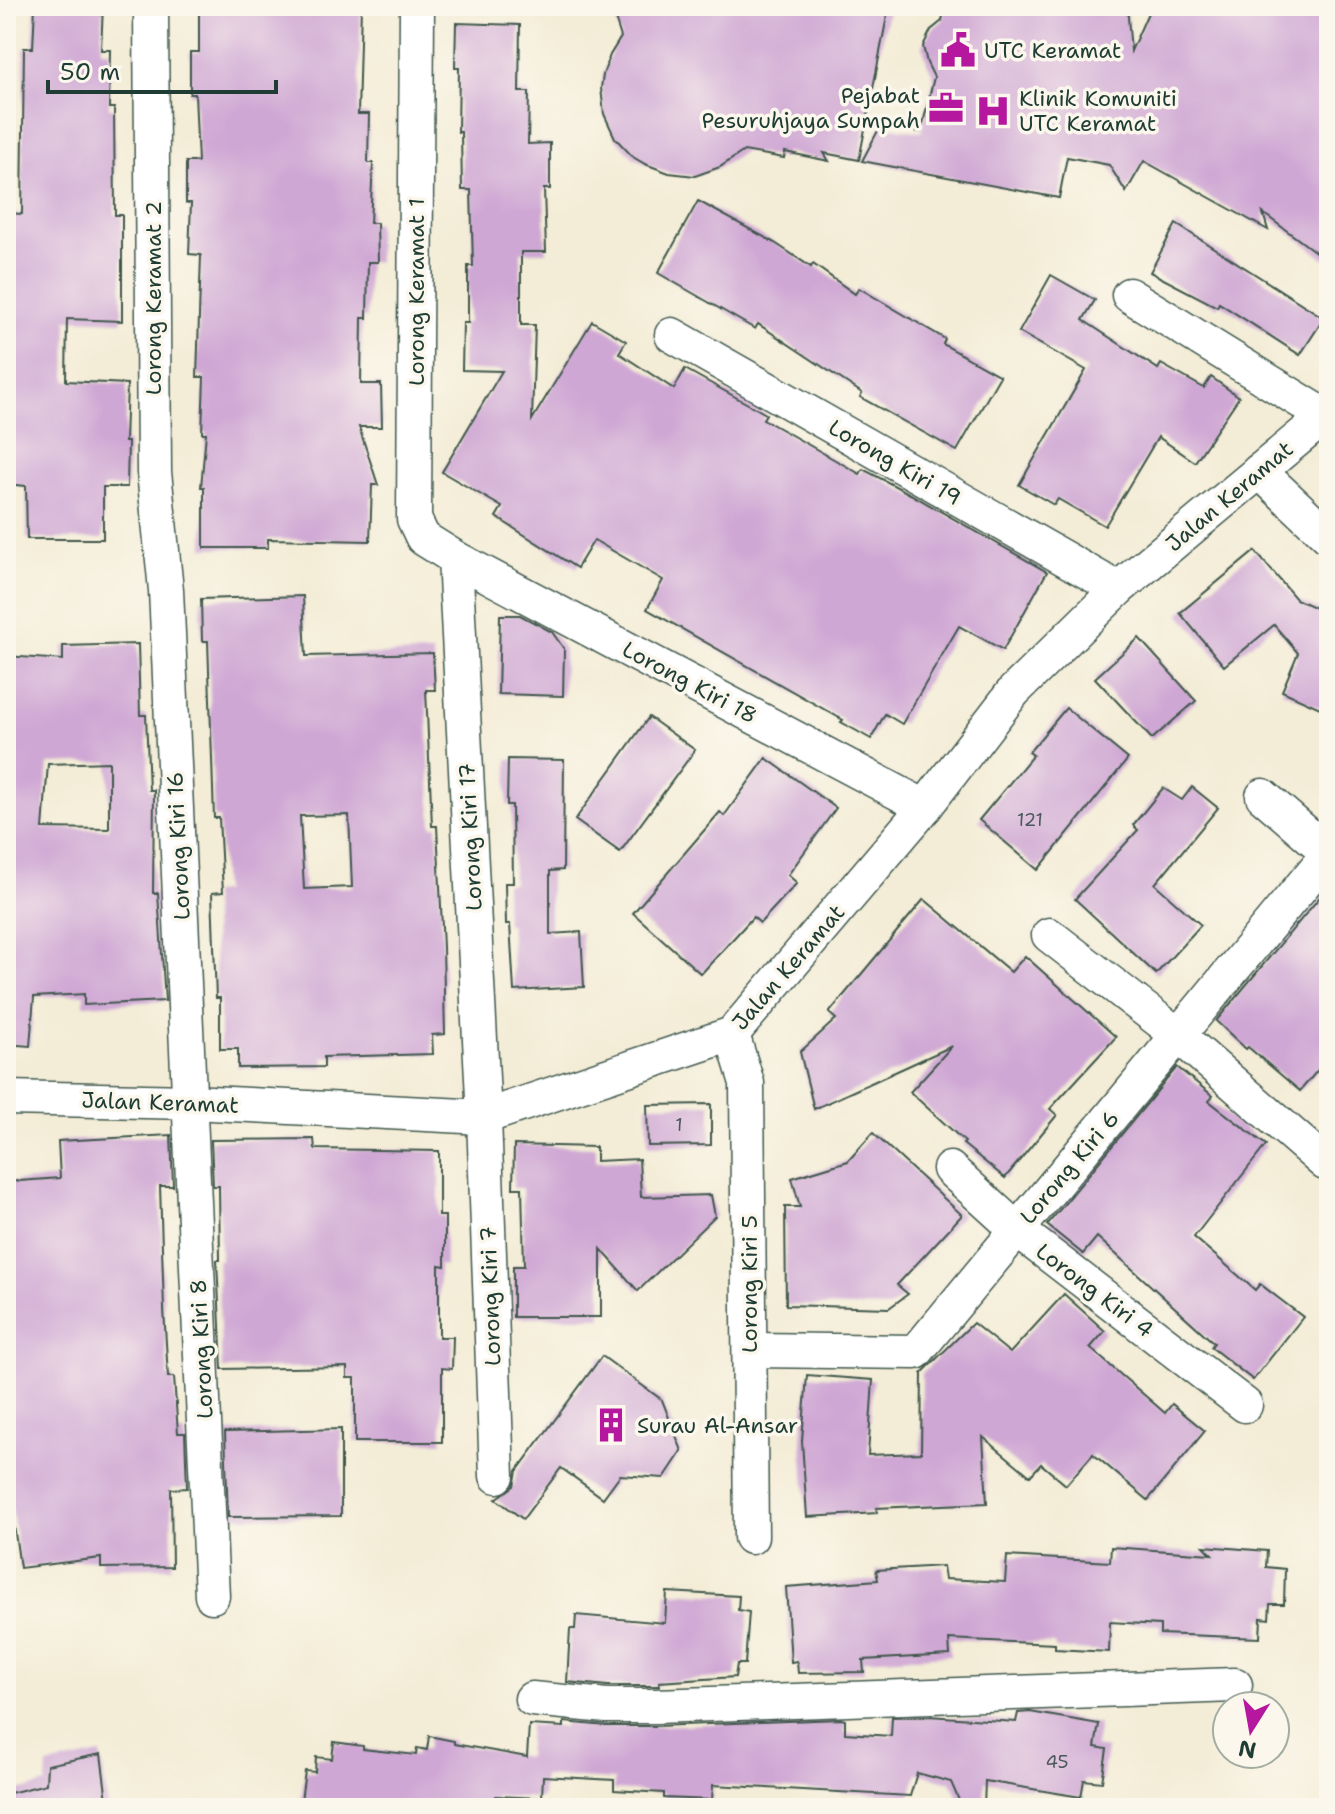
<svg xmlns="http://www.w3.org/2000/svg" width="1335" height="1814" viewBox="0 0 1335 1814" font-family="'Shantell Sans',sans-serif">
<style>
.building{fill:#cfa7d4;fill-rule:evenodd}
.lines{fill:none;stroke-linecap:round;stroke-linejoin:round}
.minor-casing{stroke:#3f574c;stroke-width:37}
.minor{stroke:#fff;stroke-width:34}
.labels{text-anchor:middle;stroke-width:7;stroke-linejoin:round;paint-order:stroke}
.number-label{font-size:18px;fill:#4b585c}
.poi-label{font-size:22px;fill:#1f3d34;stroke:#fbf7ec;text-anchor:start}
.street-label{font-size:22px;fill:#1f3d34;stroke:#fbf7ec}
</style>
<rect width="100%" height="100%" fill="#fbf7ec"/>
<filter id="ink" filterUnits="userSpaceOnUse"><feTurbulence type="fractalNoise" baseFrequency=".0125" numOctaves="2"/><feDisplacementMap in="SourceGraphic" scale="16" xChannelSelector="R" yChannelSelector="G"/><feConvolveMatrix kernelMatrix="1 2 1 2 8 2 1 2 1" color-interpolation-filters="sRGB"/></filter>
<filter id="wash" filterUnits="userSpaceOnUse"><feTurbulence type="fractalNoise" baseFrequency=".006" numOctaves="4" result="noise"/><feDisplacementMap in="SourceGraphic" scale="32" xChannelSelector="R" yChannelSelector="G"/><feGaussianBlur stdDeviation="1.8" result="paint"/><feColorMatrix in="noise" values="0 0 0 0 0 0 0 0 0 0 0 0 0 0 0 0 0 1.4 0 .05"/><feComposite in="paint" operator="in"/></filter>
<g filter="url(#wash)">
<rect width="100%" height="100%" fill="#f3ecd6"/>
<g id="blocks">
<g class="building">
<polygon points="35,6 103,6 101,50 110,50 109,108 114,108 115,215 122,215 122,321 67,319 66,381 127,384 125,442 128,442 127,487 103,487 103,539 27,539 26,486 6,484 6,213 22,214 24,48 33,48"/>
<polygon points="199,6 361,6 358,114 369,114 368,163 373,163 370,223 377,223 378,262 368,262 367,318 362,318 361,384 381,384 382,427 359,427 378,485 372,485 370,541 268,539 268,548 204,548 204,487 201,487 206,433 202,433 204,377 197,377 201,255 189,254 191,203 186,203 186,162 198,162 195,94 190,94 190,52 199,52"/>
<polygon points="611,6 889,6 859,160 824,153 829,161 785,152 784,158 744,151 720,167 695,176 669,173 645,164 633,157 615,138 604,114 601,88 603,75 610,55 621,37"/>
<polygon points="945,6 1127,6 1131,51 1151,6 1329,6 1329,262 1263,213 1268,230 1144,161 1126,192 1109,165 1067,157 1059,198 862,161 881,125 921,132 934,77 927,63 923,46 931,30 942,21"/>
<polygon points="456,23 520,25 519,92 529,92 528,144 550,143 550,189 544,189 546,252 521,252 521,325 535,325 532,420 592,321 626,341 619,353 674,389 685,369 766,414 763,419 860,474 863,469 912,495 1047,572 1003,650 959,626 902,724 885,714 871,739 841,722 843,720 647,609 663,580 594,540 577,568 496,517 502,507 442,472 502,371 462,370 463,323 468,323 468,266 473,266 471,190 462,190 461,132 458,132 459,68 455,68"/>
<polygon points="698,201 775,243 811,267 813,264 855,294 859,288 945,339 943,344 1000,376 957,451 860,397 862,393 758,324 755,329 658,273"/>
<polygon points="1176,224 1324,318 1300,355 1219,303 1217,307 1150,272"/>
<polygon points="1051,275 1095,300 1083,320 1158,369 1161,364 1204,388 1211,377 1239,397 1195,462 1158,437 1105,526 1058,499 1054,505 1019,485 1086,370 1019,332"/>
<polygon points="1255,551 1296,599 1329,614 1329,712 1282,691 1298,653 1274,625 1224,666 1180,613"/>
<path d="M303,596L306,656L433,653L435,690H426L432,826H437L443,947L445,1034L432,1035L433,1054L324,1057V1067L238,1068V1049H220V998H216L212,893L223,892L219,818H214L208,641H202L201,599ZM349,815L352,887L304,889L300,816Z"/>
<polygon points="500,615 520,615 552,632 564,649 563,696 498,694"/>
<polygon points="1139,638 1196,701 1152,739 1095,678"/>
<path d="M138,644L140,715H146L149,790H154L153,893H158L165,1001L84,1005V994L34,997L30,1046L6,1044V656L63,660V646ZM109,762V829L43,828L48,764Z"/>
<polygon points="1066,708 1128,759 1038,870 979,820 1033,755 1029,752"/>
<polygon points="649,717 695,750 620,852 575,820"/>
<polygon points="766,758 836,808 788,875 797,883 760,923 753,917 701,974 633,913 720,812 724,816"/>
<polygon points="508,759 564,760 563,870 550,871 550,934 581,932 584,987 514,991 510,924 506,924 505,883 513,883 512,805 507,805"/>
<polygon points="1192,787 1218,808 1155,884 1201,925 1156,974 1075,899 1138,830 1133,825 1163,788 1182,800"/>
<polygon points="1329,886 1329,1057 1300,1091 1248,1047 1246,1049 1216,1021"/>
<polygon points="924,899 1011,972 1025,956 1116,1037 1050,1109 1057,1115 1005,1178 963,1144 965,1142 910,1092 952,1046 814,1109 800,1052 836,1019 829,1013"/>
<polygon points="1177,1067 1213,1096 1209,1101 1266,1145 1194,1237 1255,1290 1260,1284 1303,1317 1253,1380 1211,1347 1214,1343 1097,1237 1083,1254 1047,1225"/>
<polygon points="711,1104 711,1145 648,1146 647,1105"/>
<polygon points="873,1133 962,1215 897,1285 908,1294 889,1308 786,1305 785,1207 800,1207 792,1178 848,1161"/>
<polygon points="171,1135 173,1186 160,1186 164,1309 168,1377 174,1377 178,1433 185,1433 187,1488 171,1489 172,1567 101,1568 101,1558 20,1568 6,1469 6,1182 60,1178 58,1141"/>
<polygon points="314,1139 315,1149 439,1151 439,1216 445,1216 445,1266 439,1265 439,1337 453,1337 452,1369 442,1368 442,1442 355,1442 355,1378 347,1378 347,1367 222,1369 217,1260 220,1260 219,1186 213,1186 211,1140"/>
<polygon points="514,1145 596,1147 596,1161 639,1159 641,1197 711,1195 715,1216 638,1291 601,1249 601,1317 513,1317 513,1266 524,1266 522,1188 513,1188"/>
<polygon points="1064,1294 1105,1331 1090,1348 1165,1413 1172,1404 1205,1431 1148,1500 1093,1454 1066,1485 1041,1464 1030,1476 983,1437 987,1503 876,1508 877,1513 807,1517 802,1441 807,1375 873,1380 868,1455 921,1453 922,1373 973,1323 1010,1353"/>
<polygon points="602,1356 662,1400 682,1451 664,1478 620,1475 603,1498 561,1468 523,1519 496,1499 514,1486 517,1471"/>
<polygon points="341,1429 341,1516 228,1517 225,1432"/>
<polygon points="1204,1546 1267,1551 1266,1567 1285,1569 1284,1604 1270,1604 1269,1619 1261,1618 1260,1638 1160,1634 1160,1625 1110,1622 1109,1652 1055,1649 1055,1644 949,1639 950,1655 863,1660 864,1672 798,1673 797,1661 791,1662 786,1587 878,1580 876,1570 943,1566 945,1579 1005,1582 1007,1556 1110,1562 1111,1547 1212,1554"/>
<polygon points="667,1592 739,1596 738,1610 749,1612 745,1664 737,1664 735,1677 659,1682 659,1686 608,1686 567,1682 570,1629 575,1629 576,1615 665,1623"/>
<polygon points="1030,1712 1099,1724 1095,1747 1107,1749 1102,1782 1084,1780 1081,1797 985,1781 984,1807 961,1805 951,1782 917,1773 910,1796 713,1785 712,1800 664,1798 664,1793 614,1790 614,1780 543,1776 542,1798 496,1796 494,1808 300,1808 305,1771 315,1772 316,1757 332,1759 334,1742 363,1746 363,1749 416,1755 417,1748 427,1750 429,1736 454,1741 454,1744 527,1757 529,1725 564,1727 564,1722 607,1726 656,1726 841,1719 845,1720 845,1733 891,1736 892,1717 928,1716 1016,1722 1018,1713"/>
<polygon points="101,1754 108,1808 6,1808 6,1794 46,1784 47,1765"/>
</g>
</g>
</g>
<g filter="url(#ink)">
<use href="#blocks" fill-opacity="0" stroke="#3f574c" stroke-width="2"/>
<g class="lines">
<g class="minor-casing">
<g id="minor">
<polyline points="151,6 154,472 166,590 212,1596"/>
<polyline points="417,6 414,519 423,538 455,558 925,807"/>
<polyline points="1129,295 1325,416"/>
<polyline points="672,335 1118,589"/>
<polyline points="1259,471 1329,537"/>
<polyline points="455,558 484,1117 497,1476"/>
<polyline points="1263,796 1329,853"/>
<polyline points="1049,935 1178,1035 1325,1163"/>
<polyline points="732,1034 747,1083 751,1537"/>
<polyline points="6,1098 191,1102 484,1117 732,1034 925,807 1014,691 1118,589 1329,413"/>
<polyline points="950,1169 1017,1230 1245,1405"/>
<polyline points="750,1350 916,1352 1329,853"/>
<polyline points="532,1699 607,1706 656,1706 1235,1685"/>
</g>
</g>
<use href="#minor" class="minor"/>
</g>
</g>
<defs>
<g id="civic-bare" transform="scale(2.76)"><path d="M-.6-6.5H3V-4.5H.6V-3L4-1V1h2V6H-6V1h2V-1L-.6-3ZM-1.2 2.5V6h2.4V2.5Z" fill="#b5179e" stroke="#fbf7ec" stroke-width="2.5" paint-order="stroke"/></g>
<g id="office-bare" transform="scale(2.76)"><path d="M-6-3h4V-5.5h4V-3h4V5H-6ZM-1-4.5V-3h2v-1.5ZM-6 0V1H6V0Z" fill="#b5179e" stroke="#fbf7ec" stroke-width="2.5" paint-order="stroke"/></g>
<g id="hospital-bare" transform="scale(2.76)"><path d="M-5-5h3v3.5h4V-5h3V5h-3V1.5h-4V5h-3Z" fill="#b5179e" stroke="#fbf7ec" stroke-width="2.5" paint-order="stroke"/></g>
<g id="building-bare" transform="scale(2.76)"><path d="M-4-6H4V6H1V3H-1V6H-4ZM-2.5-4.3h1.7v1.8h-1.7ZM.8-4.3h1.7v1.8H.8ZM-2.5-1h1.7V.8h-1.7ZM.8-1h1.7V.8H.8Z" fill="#b5179e" stroke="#fbf7ec" stroke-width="2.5" paint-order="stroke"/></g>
</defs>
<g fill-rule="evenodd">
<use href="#civic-bare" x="958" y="50"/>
<use href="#office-bare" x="946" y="108"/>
<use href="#hospital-bare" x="993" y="111"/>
<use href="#building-bare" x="611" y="1425"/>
</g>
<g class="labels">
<g class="number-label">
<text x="1030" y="826">121</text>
<text x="679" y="1131">1</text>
<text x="1057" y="1768">45</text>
</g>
<g class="poi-label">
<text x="984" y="58">UTC Keramat</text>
<text x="920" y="103" text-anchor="end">Pejabat<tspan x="920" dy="25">Pesuruhjaya Sumpah</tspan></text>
<text x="1019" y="106">Klinik Komuniti<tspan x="1019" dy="25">UTC Keramat</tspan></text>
<text x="637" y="1433">Surau Al-Ansar</text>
</g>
<g class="street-label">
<text transform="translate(416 292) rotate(-90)" y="8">Lorong Keramat 1</text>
<text transform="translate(153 298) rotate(-90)" y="8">Lorong Keramat 2</text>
<text transform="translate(895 462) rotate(30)" y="8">Lorong Kiri 19</text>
<text transform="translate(1229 496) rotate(-40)" y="8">Jalan Keramat</text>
<text transform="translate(690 682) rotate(28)" y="8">Lorong Kiri 18</text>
<text transform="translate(470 837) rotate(-93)" y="8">Lorong Kiri 17</text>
<text transform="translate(178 846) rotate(-93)" y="8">Lorong Kiri 16</text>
<text transform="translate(788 967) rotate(-49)" y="8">Jalan Keramat</text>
<text transform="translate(160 1102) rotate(2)" y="8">Jalan Keramat</text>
<text transform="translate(1069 1167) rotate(-50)" y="8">Lorong Kiri 6</text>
<text transform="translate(749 1284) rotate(-90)" y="8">Lorong Kiri 5</text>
<text transform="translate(1095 1290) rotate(37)" y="8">Lorong Kiri 4</text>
<text transform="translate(490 1296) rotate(-92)" y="8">Lorong Kiri 7</text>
<text transform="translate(201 1349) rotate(-93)" y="8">Lorong Kiri 8</text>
</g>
</g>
<rect width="1335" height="1814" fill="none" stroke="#fbf7ec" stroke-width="32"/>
<g transform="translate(1251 1730) rotate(191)"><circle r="38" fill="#fbf7ec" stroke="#a3ada2" stroke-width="2"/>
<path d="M0-6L14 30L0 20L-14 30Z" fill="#b5179e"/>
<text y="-12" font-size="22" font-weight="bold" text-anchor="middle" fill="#1f3d34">N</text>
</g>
<path d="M48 80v12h228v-12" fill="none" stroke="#1f3d34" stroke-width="4"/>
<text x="60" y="80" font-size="24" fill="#1f3d34" stroke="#fbf7ec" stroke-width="6" paint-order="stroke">50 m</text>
</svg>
